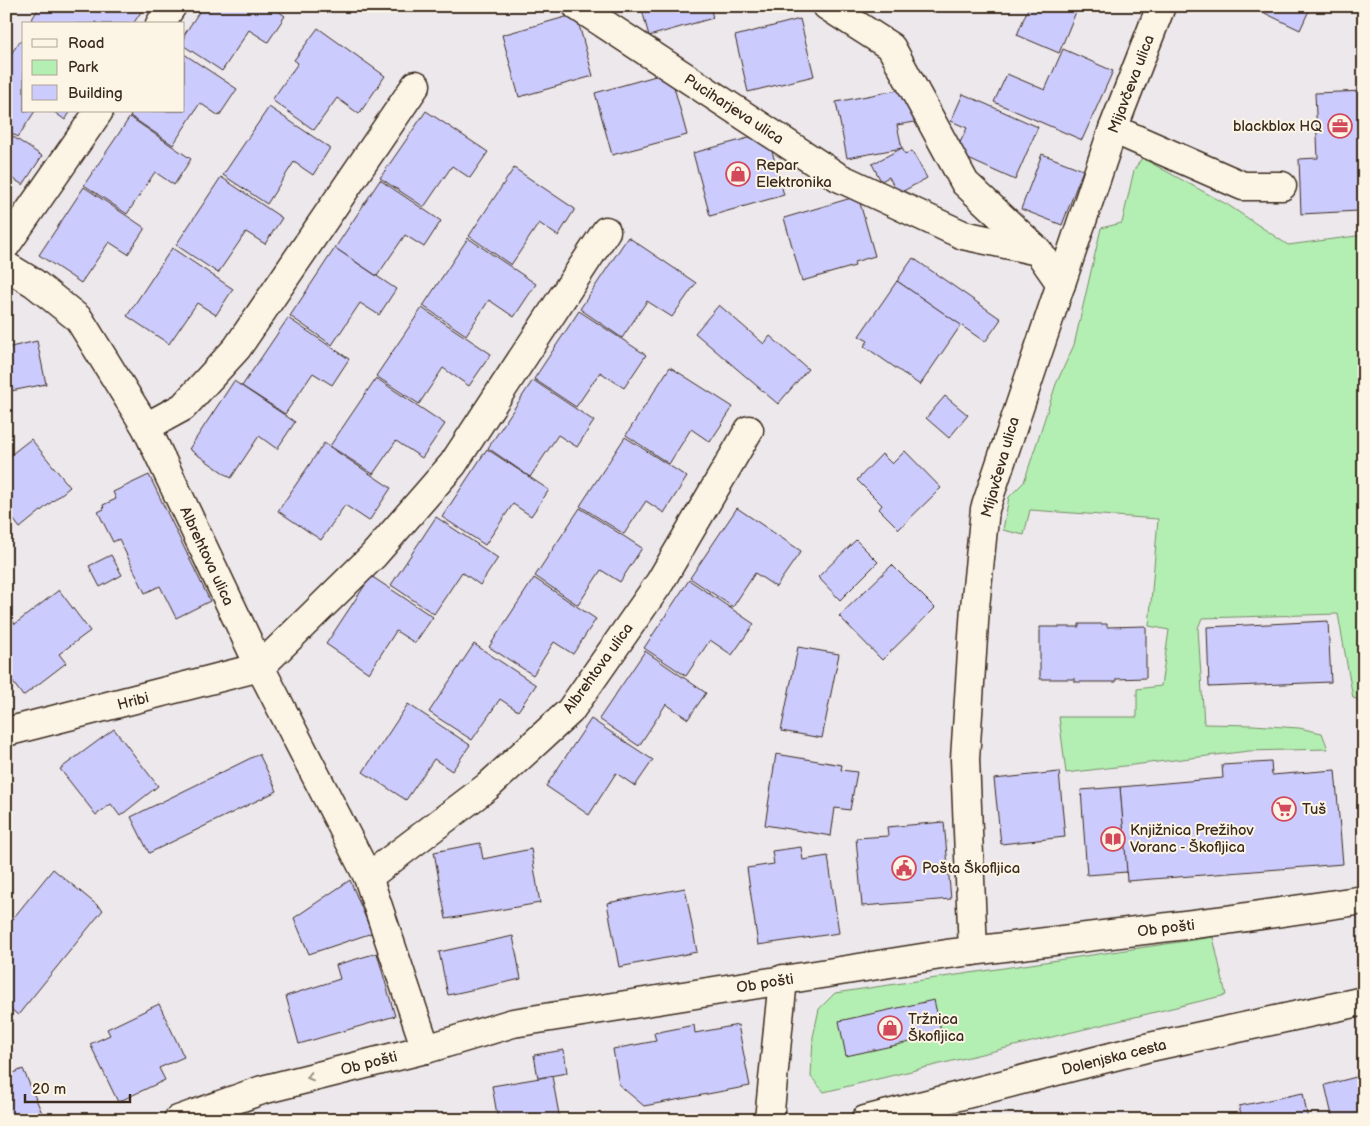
<svg xmlns="http://www.w3.org/2000/svg" width="1370" height="1126" viewBox="0 0 1370 1126" font-family="'Balsamiq Sans',sans-serif">
<style>
.green{fill:#b3eeb2;stroke:#778c68}
.building{fill:#cbcbfd;stroke:#3b2a1e}
.lines{fill:none;stroke-linecap:round;stroke-linejoin:round}
.minor-casing{stroke:#3b2a1e;stroke-width:31}
.major-casing{stroke:#3b2a1e;stroke-width:31}
.minor{stroke:#fcf5e5;stroke-width:28}
.major{stroke:#fcf5e5;stroke-width:28}
.oneway{stroke:#9c9082}
.labels{text-anchor:middle;stroke-width:4;stroke-linejoin:round;paint-order:stroke}
.street-label{font-size:15px;fill:#3b2a1e;stroke:#fcf5e5}
.poi-label{font-size:15px;fill:#3b2a1e;stroke:#fcf5e5;text-anchor:start}
</style>
<rect width="100%" height="100%" fill="#ede8ec"/>
<filter id="ink" filterUnits="userSpaceOnUse"><feTurbulence type="fractalNoise" baseFrequency=".02" numOctaves="2"/><feDisplacementMap in="SourceGraphic" scale="10" xChannelSelector="R" yChannelSelector="G"/><feConvolveMatrix kernelMatrix="1 2 1 2 8 2 1 2 1" color-interpolation-filters="sRGB"/></filter>
<g filter="url(#ink)">
<g class="green">
<polygon points="1142,158 1228,205 1288,245 1364,235 1364,701 1353,698 1338,614 1202,618 1198,628 1204,724 1253,725 1299,728 1322,733 1328,749 1249,751 1066,773 1059,717 1137,717 1137,689 1161,686 1169,630 1149,626 1158,519 1030,510 1024,535 1003,530 1009,497 1024,482 1056,384 1074,345 1101,228 1122,223 1134,170"/>
<polygon points="1213,937 1226,995 824,1092 811,1077 813,1037 819,1009 835,993"/>
</g>
<g class="building">
<polygon points="40,6 145,6 133,24 98,24 95,22 93,24 29,24"/>
<polygon points="203,6 271,6 285,16 268,42 249,30 222,71 184,46 184,35"/>
<polygon points="641,6 710,6 713,18 649,36"/>
<polygon points="1029,6 1078,7 1059,53 1017,35"/>
<polygon points="1250,6 1311,6 1300,30"/>
<polygon points="576,14 593,76 519,97 502,35"/>
<polygon points="800,19 814,76 748,92 735,36"/>
<polygon points="318,28 385,76 359,114 337,98 314,130 272,100 298,63 294,60"/>
<polygon points="20,41 24,43 24,111 35,111 18,137 6,130 6,61"/>
<polygon points="1063,49 1113,71 1082,140 994,102 1007,74 1045,90"/>
<polygon points="184,54 237,89 219,116 200,103 173,145 130,116 133,111 184,111"/>
<polygon points="670,72 687,135 612,155 595,93"/>
<polygon points="908,88 915,122 897,125 902,148 847,158 836,102"/>
<polygon points="1364,91 1364,181 1358,181 1359,211 1301,214 1299,159 1318,158 1315,93"/>
<polygon points="963,94 1038,127 1015,180 955,153 967,128 951,121"/>
<polygon points="269,107 330,148 313,175 294,162 267,204 223,175"/>
<polygon points="53,111 71,111 65,120"/>
<polygon points="426,111 488,152 470,178 452,166 424,207 380,178"/>
<polygon points="130,117 191,159 174,185 155,172 127,214 84,185"/>
<polygon points="6,132 42,156 23,185 6,174"/>
<polygon points="767,133 784,195 710,216 693,153"/>
<polygon points="902,148 905,154 912,151 927,178 898,194 889,177 881,181 872,164"/>
<polygon points="1042,154 1083,170 1062,225 1021,209"/>
<polygon points="514,168 575,209 558,236 539,223 511,265 469,236"/>
<polygon points="221,177 282,218 265,244 246,232 218,273 176,245"/>
<polygon points="380,180 441,221 424,247 405,235 377,276 335,248"/>
<polygon points="84,187 145,228 128,254 109,242 81,283 39,255"/>
<polygon points="858,196 875,256 854,262 855,266 802,281 784,218"/>
<polygon points="628,237 696,283 672,317 647,301 622,338 580,309"/>
<polygon points="468,238 536,284 514,317 489,300 466,335 423,306"/>
<polygon points="172,248 233,289 216,315 197,303 169,344 127,316"/>
<polygon points="335,248 396,289 379,315 360,303 332,345 290,316"/>
<polygon points="913,258 1001,319 985,342 897,281"/>
<polygon points="897,281 961,325 920,385 864,346 868,341 859,336"/>
<polygon points="719,305 764,344 770,336 808,369 778,404 695,333"/>
<polygon points="422,308 491,354 469,386 443,368 419,404 376,376"/>
<polygon points="579,311 646,355 624,388 600,372 576,407 534,379"/>
<polygon points="288,318 349,359 332,385 313,373 285,414 242,386"/>
<polygon points="37,341 46,384 6,392 6,348"/>
<polygon points="670,367 733,407 710,442 691,429 669,464 626,435"/>
<polygon points="376,378 445,424 422,458 396,441 373,474 330,446"/>
<polygon points="533,380 594,421 577,447 558,435 530,477 488,448"/>
<polygon points="234,381 295,422 277,449 259,436 231,478 189,449"/>
<polygon points="945,396 968,415 949,438 926,418"/>
<polygon points="625,437 687,477 664,513 646,501 624,534 580,506"/>
<polygon points="31,439 70,487 20,528 6,510 6,455 8,457"/>
<polygon points="324,443 391,488 369,521 345,505 321,540 278,511"/>
<polygon points="487,449 549,490 531,516 513,504 485,545 442,517"/>
<polygon points="905,451 941,488 899,529 879,509 882,505 857,480 882,454 892,464"/>
<polygon points="149,475 210,601 176,618 160,586 145,593 119,539 113,542 98,512 104,509 103,505 116,499 113,492"/>
<polygon points="580,508 642,548 620,582 601,570 578,605 535,576"/>
<polygon points="737,508 801,551 776,587 755,573 733,607 690,578"/>
<polygon points="436,517 498,558 480,585 462,572 434,614 391,585"/>
<polygon points="856,540 878,562 840,600 818,577"/>
<polygon points="111,555 122,575 100,587 89,566"/>
<polygon points="892,565 935,608 882,660 839,616"/>
<polygon points="371,576 433,617 415,643 396,631 369,673 326,644"/>
<polygon points="534,578 596,619 573,654 554,642 533,675 489,647"/>
<polygon points="689,580 754,624 732,655 710,640 686,676 644,648"/>
<polygon points="59,590 90,631 59,654 66,663 23,696 6,673 6,612 15,624"/>
<polygon points="1328,621 1331,682 1209,687 1207,627"/>
<polygon points="1079,624 1107,624 1107,627 1146,626 1146,678 1116,679 1116,682 1075,682 1075,679 1040,679 1040,627 1079,627"/>
<polygon points="474,644 536,685 518,711 500,699 472,740 429,712"/>
<polygon points="798,647 839,654 822,738 781,731"/>
<polygon points="645,651 706,693 688,719 666,704 639,746 599,719"/>
<polygon points="408,704 470,745 452,771 434,759 406,800 363,772"/>
<polygon points="591,719 653,760 635,786 616,773 589,815 546,786"/>
<polygon points="114,729 158,786 120,816 111,804 96,815 60,769"/>
<polygon points="259,754 277,791 149,853 131,817"/>
<polygon points="776,754 842,765 841,770 857,772 850,810 835,808 831,836 765,825"/>
<polygon points="1271,762 1272,775 1335,770 1343,864 1127,881 1120,787 1223,778 1222,765"/>
<polygon points="1059,772 1065,837 1001,844 994,779"/>
<polygon points="1120,787 1127,872 1087,875 1081,790"/>
<polygon points="944,822 951,899 862,906 856,838 888,836 887,827"/>
<polygon points="480,843 483,859 531,849 540,903 446,919 434,852"/>
<polygon points="801,847 803,860 828,856 839,933 758,945 747,868 774,864 772,851"/>
<polygon points="53,869 103,910 18,1015 6,1005 6,927"/>
<polygon points="350,880 372,933 309,954 294,918"/>
<polygon points="685,888 697,952 619,967 607,903"/>
<polygon points="513,936 521,979 448,995 439,952"/>
<polygon points="377,953 395,1016 299,1044 286,996 340,979 336,965"/>
<polygon points="934,1000 942,1035 846,1056 839,1021"/>
<polygon points="159,1004 184,1057 159,1068 165,1080 118,1102 90,1044 110,1035 107,1029"/>
<polygon points="694,1025 695,1033 738,1025 750,1086 644,1106 619,1085 613,1049 656,1041 654,1033"/>
<polygon points="564,1050 567,1073 538,1078 534,1055"/>
<polygon points="23,1069 45,1120 6,1120 6,1076"/>
<polygon points="1364,1075 1364,1120 1333,1120 1325,1085"/>
<polygon points="552,1076 560,1120 498,1120 492,1086"/>
<polygon points="1303,1093 1308,1120 1242,1120 1239,1106"/>
</g>
<g class="lines">
<g class="minor-casing">
<g id="minor">
<polyline points="577,6 838,177 963,235 1038,251 1061,284"/>
<polyline points="827,6 891,47 965,183 1038,251"/>
<polyline points="160,24 172,6"/>
<polyline points="1113,129 1243,186 1282,186"/>
<polyline points="6,245 99,111"/>
<polyline points="6,266 34,283 79,319 146,427 260,667 368,877 426,1049"/>
<polyline points="146,427 183,407 237,348 416,85"/>
<polyline points="6,732 260,667 373,556 453,464 606,231"/>
<polyline points="368,877 487,787 570,711 660,582 749,430"/>
<polyline points="973,951 965,759 975,607 985,509 1113,129 1161,6"/>
<polyline points="178,1120 262,1090 426,1049 513,1023 947,954 1226,920 1364,900"/>
<polyline points="769,1120 783,979"/>
</g>
</g>
<g class="major-casing">
<polyline id="major" points="865,1120 1150,1047 1364,1001"/>
</g>
<use href="#minor" class="minor"/>
<use href="#major" class="major"/>
</g>
<defs><path id="oneway-chevron" d="M-2-3.5L2.5 0L-2 3.5" fill="none" stroke-width="1.6" stroke-linecap="round" stroke-linejoin="round" transform="scale(1.25)"/></defs>
<use class="oneway" href="#oneway-chevron" transform="translate(310 1077) rotate(166)"/>
</g>
<defs>
<g id="office-ring" transform="scale(1.25)"><circle r="9.5" fill="#fcf5e5" stroke="#d1495b" stroke-width="1.5"/><path d="M-6-3h4V-5.5h4V-3h4V5H-6ZM-1-4.5V-3h2v-1.5ZM-6 0V1H6V0Z" fill="#d1495b"/></g>
<g id="shop-ring" transform="scale(1.25)"><circle r="9.5" fill="#fcf5e5" stroke="#d1495b" stroke-width="1.5"/><path d="M-5-2.5h2.3a2.7 3.5 0 0 1 5.4 0H5L5.5 6h-11ZM-1.5-2.5h3a1.5 2.3 0 0 0-3 0Z" fill="#d1495b"/></g>
<g id="supermarket-ring" transform="scale(1.25)"><circle r="9.5" fill="#fcf5e5" stroke="#d1495b" stroke-width="1.5"/><path d="M-6-5.5h2.5l.6 2H6L4.5 2H-2.5L-4.4-4H-6ZM-1.5 3.2a1.3 1.3 0 1 0 .1 0ZM3 3.2a1.3 1.3 0 1 0 .1 0Z" fill="#d1495b"/></g>
<g id="library-ring" transform="scale(1.25)"><circle r="9.5" fill="#fcf5e5" stroke="#d1495b" stroke-width="1.5"/><path d="M-6-4Q-3-5.5-.7-3.5V5Q-3 3-6 4ZM6-4Q3-5.5 .7-3.5V5Q3 3 6 4Z" fill="#d1495b"/></g>
<g id="civic-ring" transform="scale(1.25)"><circle r="9.5" fill="#fcf5e5" stroke="#d1495b" stroke-width="1.5"/><path d="M-.6-6.5H3V-4.5H.6V-3L4-1V1h2V6H-6V1h2V-1L-.6-3ZM-1.2 2.5V6h2.4V2.5Z" fill="#d1495b"/></g>
</defs>
<g fill-rule="evenodd">
<use href="#office-ring" x="1340" y="126"/>
<use href="#shop-ring" x="738" y="174"/>
<use href="#supermarket-ring" x="1284" y="809"/>
<use href="#library-ring" x="1113" y="839"/>
<use href="#civic-ring" x="904" y="868"/>
<use href="#shop-ring" x="890" y="1028"/>
</g>
<g class="labels">
<g class="street-label">
<text transform="translate(1131 84) rotate(-69)" y="5">Mijavčeva ulica</text>
<text transform="translate(734 109) rotate(33)" y="5">Puciharjeva ulica</text>
<text transform="translate(1000 467) rotate(-74)" y="5">Mijavčeva ulica</text>
<text transform="translate(207 556) rotate(65)" y="5">Albrehtova ulica</text>
<text transform="translate(598 668) rotate(-54)" y="5">Albrehtova ulica</text>
<text transform="translate(133 701) rotate(-14)" y="5">Hribi</text>
<text transform="translate(1166 928) rotate(-7)" y="5">Ob pošti</text>
<text transform="translate(765 983) rotate(-9)" y="5">Ob pošti</text>
<text transform="translate(1114 1057) rotate(-14)" y="5">Dolenjska cesta</text>
<text transform="translate(369 1063) rotate(-14)" y="5">Ob pošti</text>
</g>
<g class="poi-label">
<text x="1322" y="131" text-anchor="end">blackblox HQ</text>
<text x="756" y="170">Repar<tspan x="756" dy="17">Elektronika</tspan></text>
<text x="1302" y="814">Tuš</text>
<text x="1130" y="835">Knjižnica Prežihov<tspan x="1130" dy="17">Voranc - Škofljica</tspan></text>
<text x="922" y="873">Pošta Škofljica</text>
<text x="908" y="1024">Tržnica<tspan x="908" dy="17">Škofljica</tspan></text>
</g>
</g>
<rect width="1370" height="1126" fill="none" stroke="#fcf5e5" stroke-width="25"/>
<rect x="12" y="12" width="1345" height="1101" fill="none" stroke="#3b2a1e" stroke-width="2" filter="url(#ink)"/>
<rect x="22" y="22" width="162" height="90" fill="#fcf5e5" stroke="#afa495"/>
<rect x="32" y="39" width="25" height="8" fill="#fcf5e5" stroke="#afa495"/>
<text x="68" y="48" font-size="15" fill="#3b2a1e">Road</text>
<rect x="32" y="60" width="25" height="15" fill="#b3eeb2" stroke="#afa495"/>
<text x="68" y="72" font-size="15" fill="#3b2a1e">Park</text>
<rect x="32" y="85" width="25" height="15" fill="#cbcbfd" stroke="#afa495"/>
<text x="68" y="98" font-size="15" fill="#3b2a1e">Building</text>
<path d="M25 1094v8h105v-8" fill="none" stroke="#3b2a1e" stroke-width="2.5"/>
<text x="32" y="1094" font-size="15" fill="#3b2a1e" stroke="#fcf5e5" stroke-width="4" paint-order="stroke">20 m</text>
</svg>
